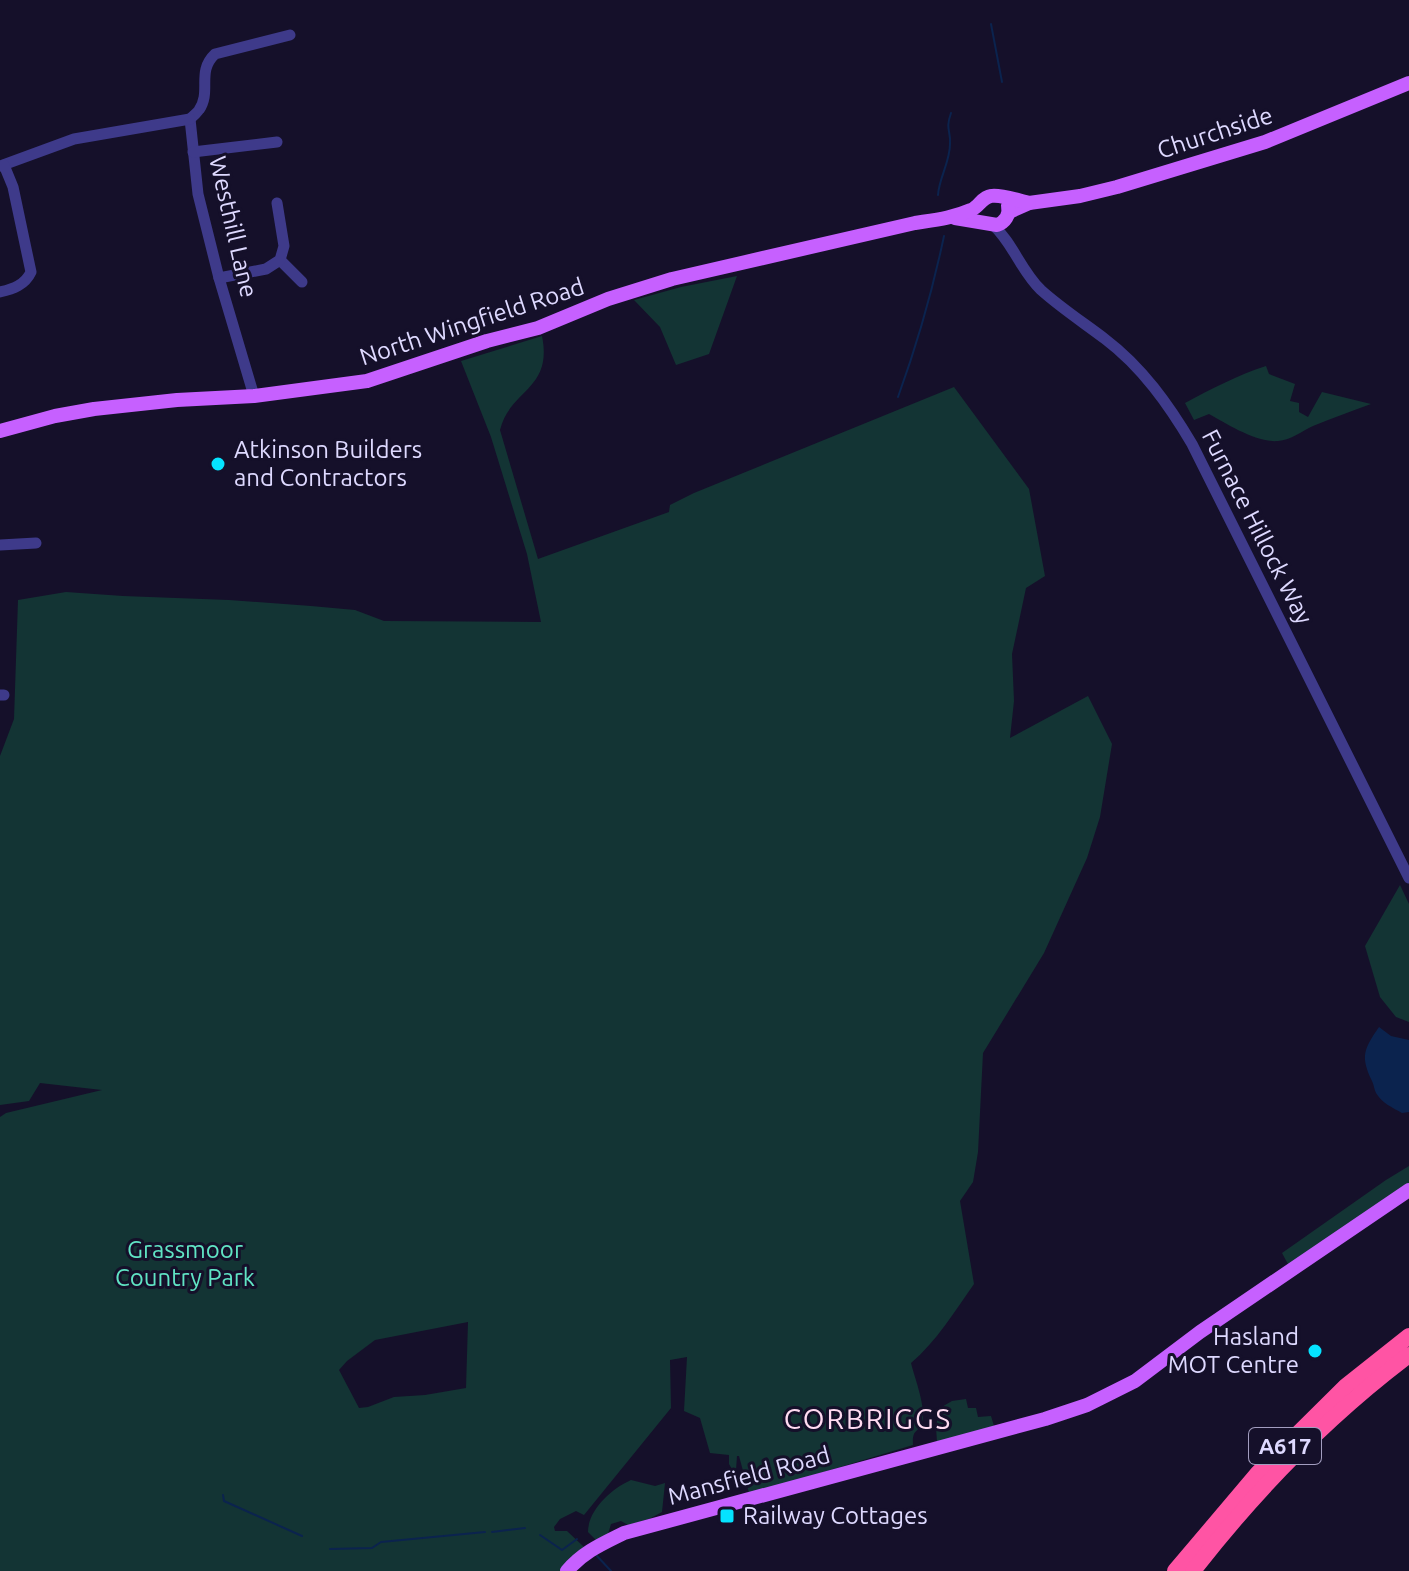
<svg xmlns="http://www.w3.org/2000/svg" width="1409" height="1571" viewBox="0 0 1409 1571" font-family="Ubuntu,sans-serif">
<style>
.green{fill:#133434;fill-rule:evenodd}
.water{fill:#0b234e}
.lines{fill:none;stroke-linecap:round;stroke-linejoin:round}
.stream{stroke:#0b234e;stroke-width:2}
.minor{stroke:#3e3a8a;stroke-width:11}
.major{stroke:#c660ff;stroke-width:14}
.highway{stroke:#ff54a4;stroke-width:16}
.poi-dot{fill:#05e3ff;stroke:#15102a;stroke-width:3}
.labels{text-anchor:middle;stroke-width:6;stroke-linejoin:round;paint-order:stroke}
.shield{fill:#15102a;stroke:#a29dbf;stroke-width:2}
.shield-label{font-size:22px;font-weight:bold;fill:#ded9ff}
.street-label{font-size:24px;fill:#ded9ff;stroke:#15102a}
.poi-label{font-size:24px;fill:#ded9ff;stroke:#15102a;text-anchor:start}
.park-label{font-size:24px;fill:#60e4c4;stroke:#15102a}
.quarter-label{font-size:28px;letter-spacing:2px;fill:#ffdbf1;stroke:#15102a}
</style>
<rect width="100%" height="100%" fill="#15102a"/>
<g class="green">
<polygon points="737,276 709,354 676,365 660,327 634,300 681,287"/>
<path d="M542,336C553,390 510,389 500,430L538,559L669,512L670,505L694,493L954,387L1029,489L1045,576L1026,588L1012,654L1014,701L1010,738L1088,696L1112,744L1100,817L1087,858L1044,953L983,1053L978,1152L973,1182L960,1201L974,1284C955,1311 936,1342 911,1363C914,1376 927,1409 922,1422C918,1434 912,1428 913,1445L784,1484L749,1493L739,1456H737L736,1470L733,1471L729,1464V1455L710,1453L700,1418L684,1411L687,1357L670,1360L671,1408L584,1515L576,1511L560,1519L554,1527L555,1531H567L584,1547L561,1571H0V1117L6,1113L102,1090L40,1083L29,1101L0,1105V756L14,719L18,600L66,592L123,596L229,600L311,606L355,610L384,621L541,622L527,554L491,437L461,361ZM468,1322L466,1388L425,1395L394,1397L368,1407L359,1408L339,1370L347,1361L375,1340Z"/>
<path d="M1266,366L1269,374L1295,384L1290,401L1299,403V412L1308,417L1322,392L1371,404C1352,411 1332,418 1313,426C1302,431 1291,440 1278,441C1257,443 1227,424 1209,414L1194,420L1185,403C1211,389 1238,375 1266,366Z"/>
<polygon points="1400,885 1409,904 1409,1022 1396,1017 1380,997 1365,946"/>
<polygon points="1409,1166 1409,1187 1289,1266 1282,1253 1386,1180"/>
<polygon points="966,1399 968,1408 976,1408 978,1417 991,1416 994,1426 937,1443 936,1426 940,1408 952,1401"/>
<path d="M631,1480L655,1486L665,1483L662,1512L649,1519L628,1525L621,1521L611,1524L608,1534L597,1541L588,1532C588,1510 611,1489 631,1480Z"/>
</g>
<path class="water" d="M1379,1027L1391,1036L1409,1040V1112L1402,1113C1393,1108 1382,1103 1376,1093C1374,1089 1374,1085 1372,1081C1360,1056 1364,1049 1379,1027Z"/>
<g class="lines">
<g class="stream">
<polyline points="991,24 1002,82"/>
<path d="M938,195C939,178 950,162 950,144C951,130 945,130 951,113"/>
<path d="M898,397C918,342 932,293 944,236"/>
<polyline points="223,1495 224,1501 302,1536"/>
<polyline points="492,1532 525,1528"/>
<polyline points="540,1535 562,1550 577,1539"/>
<polyline points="330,1549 372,1548 381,1542 485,1532"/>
<polyline points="597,1556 611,1571"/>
</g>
<g class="minor">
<polyline points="190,119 198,194 219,278 254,396"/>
<path d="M190,119C191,118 199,111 199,110C212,91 196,72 215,54L290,35"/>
<polyline points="193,152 277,142"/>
<polyline points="0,166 74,139 190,119"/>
<path d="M993,225C1013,243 1021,271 1041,290C1061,308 1084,323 1105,339C1142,367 1169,405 1192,444L1409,878"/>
<polyline points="280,260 302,282"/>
<polyline points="219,278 266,269 280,260 284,246 277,203"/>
<path d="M0,292C13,289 25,285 31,272L13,187L4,165"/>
<polyline points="0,545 36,543"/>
<polyline points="0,695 4,695"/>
</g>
<g class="major">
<polyline points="1009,212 1029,203 1080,196 1117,187 1265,142 1409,83"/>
<path d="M955,218L997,225C1005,222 1010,215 1008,206"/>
<path d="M0,431L55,416L94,409L177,400L254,396L367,381L487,341L538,328L608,299L672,279L915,223C934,220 953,218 971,210C979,207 982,197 991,196C1000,194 1020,201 1029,203"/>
<path d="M567,1571C583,1552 602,1544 624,1533L1045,1419L1087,1405L1135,1381L1200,1332L1409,1190"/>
</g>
<g class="highway">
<polyline points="1175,1571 1258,1473 1346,1386 1409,1336"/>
<path d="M1193,1571C1256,1490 1328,1416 1409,1355"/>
</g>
</g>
<g class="poi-dot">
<circle cx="218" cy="464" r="8"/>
<circle cx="1315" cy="1351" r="8"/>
<rect x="719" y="1508" width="16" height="16" rx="4"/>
</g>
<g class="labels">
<rect class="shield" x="1249" y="1428" width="72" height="36" rx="6"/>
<g class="shield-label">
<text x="1285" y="1454">A617</text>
</g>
<g class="street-label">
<text transform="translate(1215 133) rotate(-18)" y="8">Churchside</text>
<text transform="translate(233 227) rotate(77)" y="8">Westhill Lane</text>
<text transform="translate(472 322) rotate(-18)" y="8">North Wingfield Road</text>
<text transform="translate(1257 527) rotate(63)" y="8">Furnace Hillock Way</text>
<text transform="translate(749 1476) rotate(-15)" y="8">Mansfield Road</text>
</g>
<g class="poi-label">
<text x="234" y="458">Atkinson Builders<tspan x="234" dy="28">and Contractors</tspan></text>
<text x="1299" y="1345" text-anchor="end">Hasland<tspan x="1299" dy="28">MOT Centre</tspan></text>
<text x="743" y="1524">Railway Cottages</text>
</g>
<g class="park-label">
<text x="185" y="1258">Grassmoor<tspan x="185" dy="28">Country Park</tspan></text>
</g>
<g class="quarter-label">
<text x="868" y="1429">CORBRIGGS</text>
</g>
</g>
</svg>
